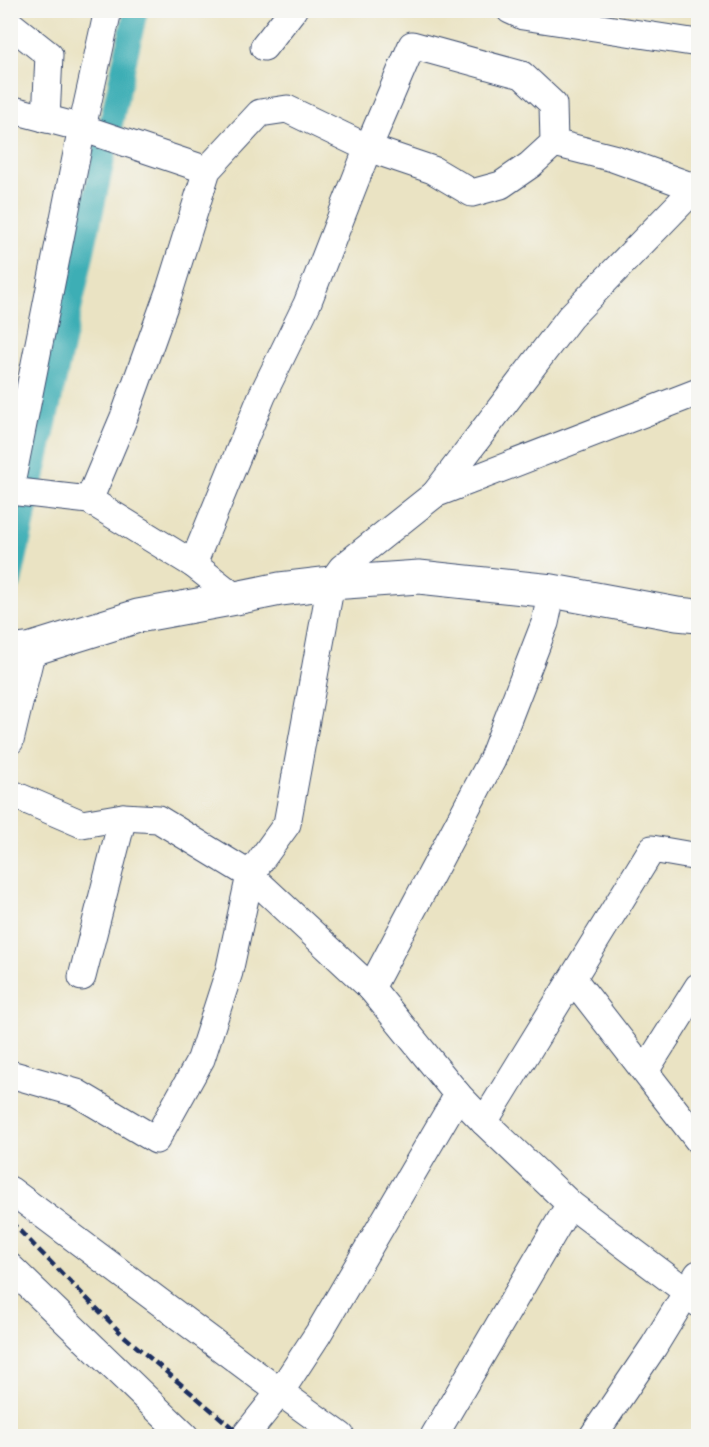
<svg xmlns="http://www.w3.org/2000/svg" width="709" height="1447" viewBox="0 0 709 1447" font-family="Vollkorn,serif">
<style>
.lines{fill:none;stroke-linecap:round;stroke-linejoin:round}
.canal{stroke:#3daeb5;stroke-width:24}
.minor-casing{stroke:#3a4a6d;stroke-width:29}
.tertiary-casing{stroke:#3a4a6d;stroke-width:35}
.minor{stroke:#fff;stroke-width:27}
.tertiary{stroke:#fff;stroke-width:33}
.rail{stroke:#1b2f5e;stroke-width:4.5;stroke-dasharray:9 4.5;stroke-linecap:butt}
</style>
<rect width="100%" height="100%" fill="#f6f6f2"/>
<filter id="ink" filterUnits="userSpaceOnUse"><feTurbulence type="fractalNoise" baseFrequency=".0167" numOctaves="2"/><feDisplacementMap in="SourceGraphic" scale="12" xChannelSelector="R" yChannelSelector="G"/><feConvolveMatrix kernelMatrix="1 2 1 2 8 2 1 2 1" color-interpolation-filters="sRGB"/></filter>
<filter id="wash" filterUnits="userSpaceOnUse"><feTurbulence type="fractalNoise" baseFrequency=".008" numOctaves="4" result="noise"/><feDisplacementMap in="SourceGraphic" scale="24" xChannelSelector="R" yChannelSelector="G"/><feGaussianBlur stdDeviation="1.35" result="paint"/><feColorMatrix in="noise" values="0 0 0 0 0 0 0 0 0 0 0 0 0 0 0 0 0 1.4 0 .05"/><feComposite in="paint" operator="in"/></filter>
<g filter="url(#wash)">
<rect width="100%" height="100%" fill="#eae3c3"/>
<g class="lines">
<polyline class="canal" points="10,582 136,10"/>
</g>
</g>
<g filter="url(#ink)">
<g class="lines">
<g class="minor-casing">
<g id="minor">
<polyline points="510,10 523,16 698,43"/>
<polyline points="10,24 49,55 46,119"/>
<polyline points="264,47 293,10"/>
<polyline points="10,109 82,128 207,170"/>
<polyline points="554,143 530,165 501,185 472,193 433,170 368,148 412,45 522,75 553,104 554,143 613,158 696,188"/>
<polyline points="10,489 82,128 108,10"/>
<polyline points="10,491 89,500 193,564 236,598"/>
<polyline points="435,494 570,317 698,185"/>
<polyline points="89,500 124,417 170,289 207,170 260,113 287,109 368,148 307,304 262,396 193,564"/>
<polyline points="10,741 32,649"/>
<polyline points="10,793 82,824 123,817 158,819 250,875 229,972 201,1059 156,1140 77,1093 10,1074"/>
<polyline points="82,977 123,817"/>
<polyline points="573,979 698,1140"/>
<polyline points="371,988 492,760 545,623 552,591"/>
<polyline points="645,1071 698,987"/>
<polyline points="458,1095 371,988 250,875 287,824 331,583 342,568 435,494 698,392"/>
<polyline points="10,1190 280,1392 245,1436"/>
<polyline points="570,1204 687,1292 698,1303"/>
<polyline points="10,1267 185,1436"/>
<polyline points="341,1436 280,1392 318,1334 458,1095 484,1122 652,849 698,857"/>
<polyline points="434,1436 570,1204 484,1122"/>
<polyline points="593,1436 654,1346 698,1274"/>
</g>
</g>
<g class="tertiary-casing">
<polyline id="tertiary" points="10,652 32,649 138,616 236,598 280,589 331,583 419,577 552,591 677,614 698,616"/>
</g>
<use href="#minor" class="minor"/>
<use href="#tertiary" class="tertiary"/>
<polyline class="rail" points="10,1221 124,1336 242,1436"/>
</g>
</g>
<rect width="709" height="1447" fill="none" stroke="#f6f6f2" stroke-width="36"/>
</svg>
